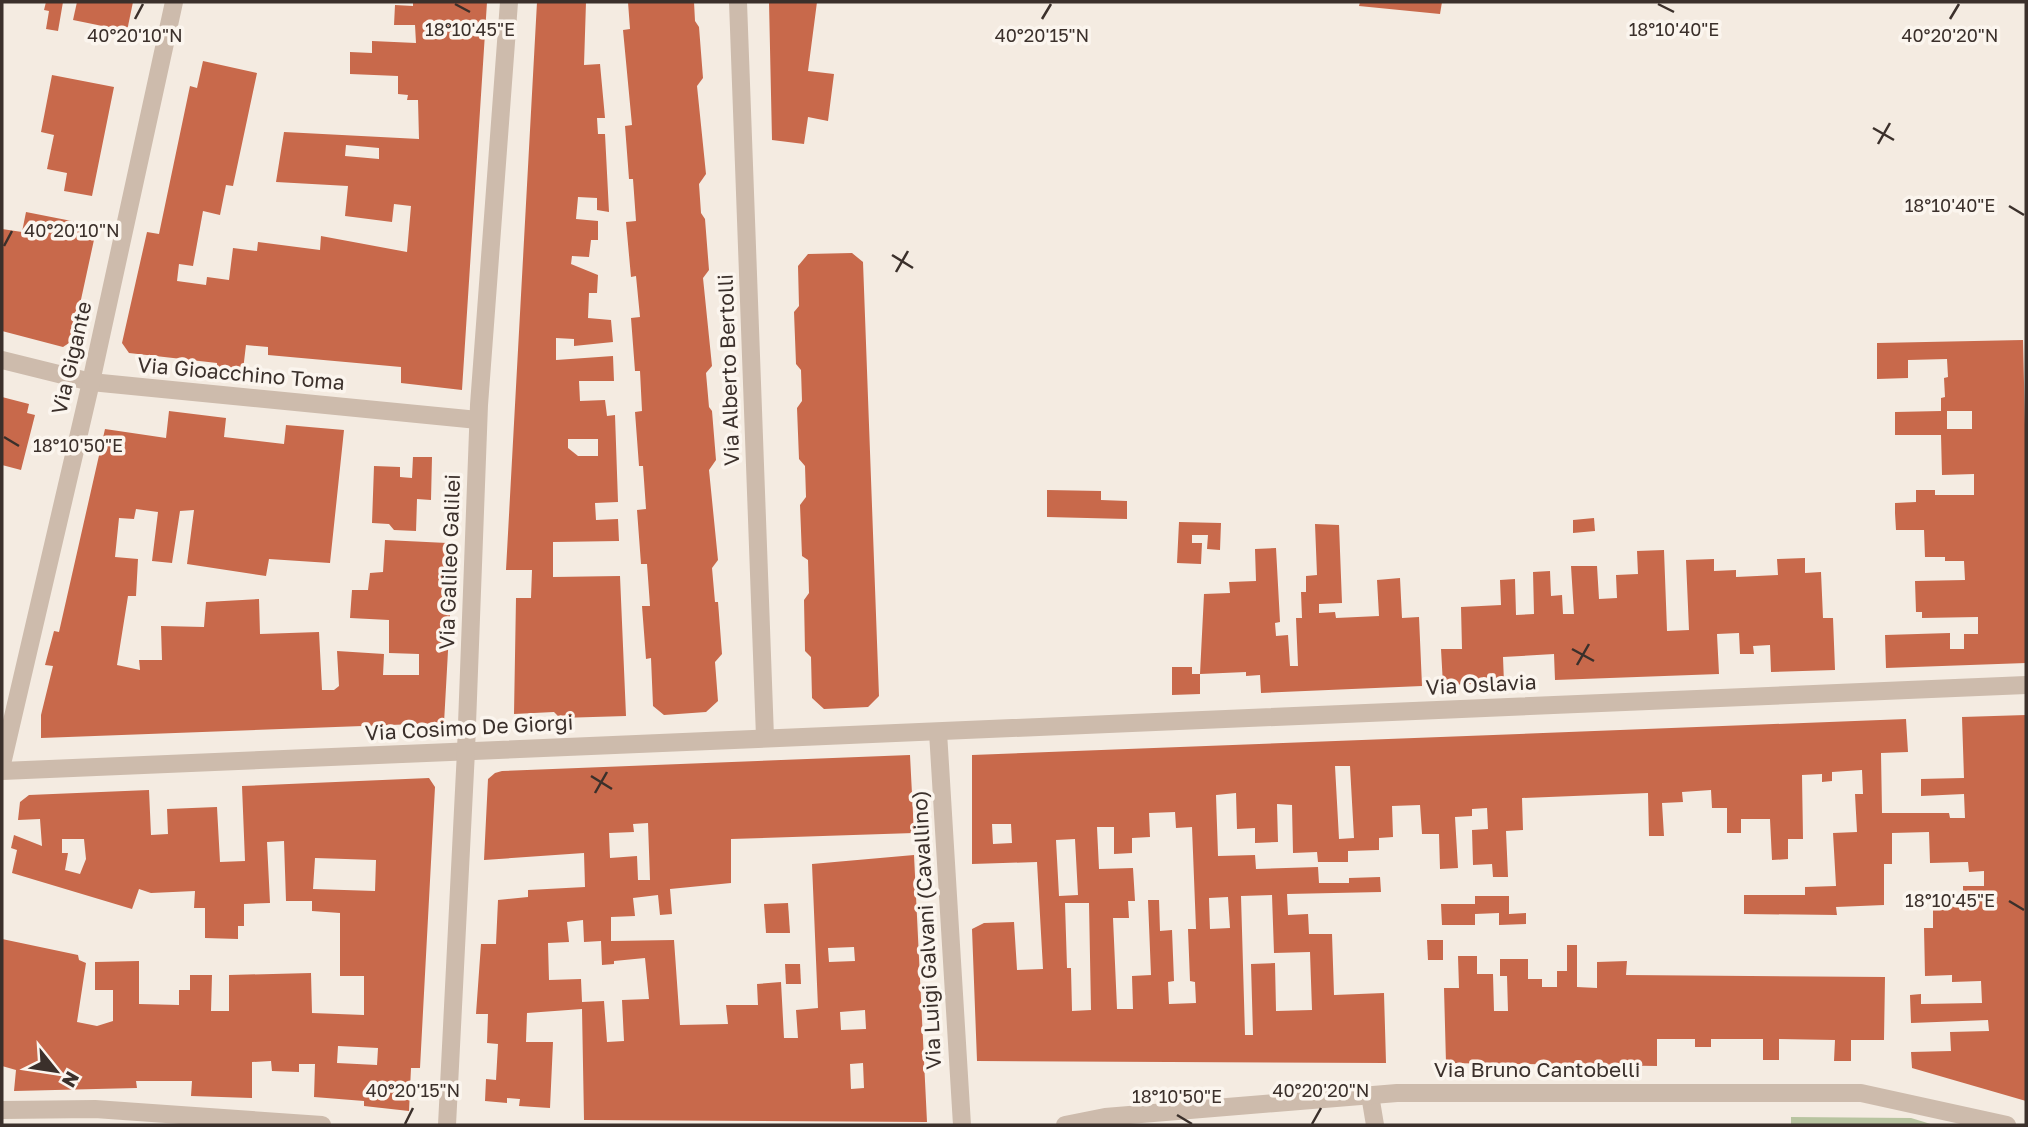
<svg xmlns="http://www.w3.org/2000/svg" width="2028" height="1127" viewBox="0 0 2028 1127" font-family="'Golos Text',sans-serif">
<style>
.green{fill:#b8c4a0}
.building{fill:#c8694b;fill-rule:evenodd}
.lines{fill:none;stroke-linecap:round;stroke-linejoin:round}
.service{stroke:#cdbbac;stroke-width:18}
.minor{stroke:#cdbbac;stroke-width:18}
.ticks{fill:none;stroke:#3b302b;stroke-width:2.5}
.labels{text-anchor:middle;stroke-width:7;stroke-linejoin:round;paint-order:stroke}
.street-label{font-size:21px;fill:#3b302b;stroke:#fbf5ee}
.ticks-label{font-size:18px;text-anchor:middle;fill:#3b302b;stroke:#fbf5ee;stroke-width:7;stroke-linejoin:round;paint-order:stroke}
</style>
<rect width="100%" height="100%" fill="#f4ebe1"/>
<polygon class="green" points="1791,1117 1911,1118 1934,1125 1791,1125"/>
<g class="building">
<polygon points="46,2 63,2 58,31 46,29 49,11 44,10"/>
<polygon points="77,2 133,2 127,31 73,20"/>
<path d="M413,2H487L462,390L401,383V367L268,355V347L246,345L243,370L217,369V363L129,353L122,343L147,232L159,234L190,86L197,88L203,61L257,73L233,186L226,185L220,215L203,211L193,266L179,264L177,281L206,285L207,277L229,280L233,248L257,251L258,242L320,250L321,236L407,252L411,206L394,204L392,222L345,216L348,186L276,182L284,132L419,139L418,100H407L408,95L398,94V76L350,74V52L372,53V41L416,43L415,25H394L395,5L413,6ZM346,145L379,148V159L345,156Z"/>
<path d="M537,2H586L584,65L600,64L605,118H597L598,134H605L609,212L597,210V198L578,197L576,219L598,221V240H591L589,257L572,256L571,264L598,275L597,293H589L588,318L611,320L613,342L574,346V339L556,338V360L613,356L614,381H579L580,401L605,400L607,416L615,415L618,502L595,503L596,520L618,519L619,541L553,542V577L620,576L626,716L560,718L554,712L514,714L516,598H531L532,570H506ZM568,439H598V456H578L568,448Z"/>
<polygon points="628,2 694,2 695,21 699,27 703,78 697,86 706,174 699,184 701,213 705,219 709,270 703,278 712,366 706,373 709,407 712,411 716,460 709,470 718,560 712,568 715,602 718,602 722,654 715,662 718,701 706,712 664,715 653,706 651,658 646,659 642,606 650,606 647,564 641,564 637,510 646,509 643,466 639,466 635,412 642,411 640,371 635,371 631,318 640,317 636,276 631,277 626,222 636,221 633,179 629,179 625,126 632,125 623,30 630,29"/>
<polygon points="769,2 817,2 808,71 834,74 828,121 808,117 804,144 772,140"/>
<polygon points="1360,2 1442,2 1440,14 1359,6"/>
<polygon points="52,75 114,87 92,196 64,191 67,173 47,169 54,135 41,132"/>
<polygon points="26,212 97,226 72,341 63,347 2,331 2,229 22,232"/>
<polygon points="852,253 863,262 879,696 868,707 824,709 812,698 811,657 805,651 804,600 809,593 808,560 802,556 800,505 806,497 805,466 799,459 797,408 802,401 801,370 796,364 794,312 799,306 798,266 808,254"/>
<path d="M2023,340L2026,467V663L1886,668L1885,635L1950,633V649H1964V634H1978V617L1922,618V612H1916L1915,581L1965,580L1964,561H1945V557H1925L1924,530H1896L1895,513V503L1916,502V490H1935V495H1974V474L1942,475L1941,435H1895V412L1941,411V398L1945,397L1944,378L1948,377L1947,359L1908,360V378L1877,379V343ZM1947,411H1972V429H1947Z"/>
<polygon points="2,397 29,404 27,413 35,415 21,470 2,465"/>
<polygon points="169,411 226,418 224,437 284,444 286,425 344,430 330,563 269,559 266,576 187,564 194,510 180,511 172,563 152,561 158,512 136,509 134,519 119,518 115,557 138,559 136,596 128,596 117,665 140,670 139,660 162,660 161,626 204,627 206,602 259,599 260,634 319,632 322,690 334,690 339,686 337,651 384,654 383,675 419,675 419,654 389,653 389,620 350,618 352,590 368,590 370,573 383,572 385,540 447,543 446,596 451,597 444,723 41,738 41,715 53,666 45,665 54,631 59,632 105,429 166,438"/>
<polygon points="413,457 432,457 431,500 417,499 416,531 394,530 389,524 372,523 374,466 400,467 400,477 412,478"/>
<polygon points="1047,490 1101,491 1101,500 1127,501 1127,519 1047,517"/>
<polygon points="1594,518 1595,531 1573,533 1573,520"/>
<polygon points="1179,522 1221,523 1220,550 1207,549 1208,535 1192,535 1192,543 1202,543 1201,564 1177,563"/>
<polygon points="1315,524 1339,525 1342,603 1319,604 1319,613 1335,612 1336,618 1379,616 1377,580 1400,578 1402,618 1419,617 1422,686 1261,693 1260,675 1246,676 1246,672 1200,674 1204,594 1230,593 1229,582 1256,581 1255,549 1276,548 1280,622 1275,623 1276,636 1288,635 1290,666 1298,666 1296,618 1302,618 1301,592 1306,592 1306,576 1317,575"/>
<polygon points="1664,550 1667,631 1689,630 1686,560 1714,559 1714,571 1736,570 1736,577 1778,575 1777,559 1805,558 1805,573 1821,572 1823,618 1833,618 1835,670 1771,672 1770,645 1753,646 1754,654 1740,654 1739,633 1717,634 1719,674 1555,680 1554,654 1503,657 1504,683 1443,685 1441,649 1462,649 1461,607 1501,605 1500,580 1515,579 1516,615 1534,614 1533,572 1550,571 1551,596 1562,595 1563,614 1574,614 1571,566 1597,566 1599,599 1617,598 1616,575 1638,574 1637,551"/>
<polygon points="1172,667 1192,667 1192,674 1200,674 1200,694 1172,695"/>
<path d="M2026,715V1101L1912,1068L1911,1052L1951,1051L1950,1032L1989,1031L1988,1020L1911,1023L1910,995L1921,994V1004L1982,1003L1981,981L1952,982V975L1925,976L1924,928H1933V904L1963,903V886H1984V871L1969,872L1968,862L1930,863L1929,832L1892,833V864H1884V905L1836,907L1837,915L1744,914V895H1805V887L1836,886L1833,833L1857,832L1855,794H1863L1862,770L1832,772V781L1822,782V774L1802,775L1803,839H1788V859L1772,860L1770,819H1741V833H1727V808H1712L1711,790L1682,792L1683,802L1662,803L1664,836H1649L1648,793L1522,798L1523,830L1506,831L1508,877H1493L1492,864L1473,865L1472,830L1488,829L1487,808L1472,809V816L1455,817L1458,868L1440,869L1439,834H1422L1420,805L1392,806L1393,837L1379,838V850L1348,851V862H1318L1317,852L1293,853L1292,805L1277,804L1278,842L1255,843V828L1237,829L1236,793L1216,795L1218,856L1255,855L1256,869L1318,867L1319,883H1349V878L1380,877L1381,892L1287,894L1288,915L1308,914L1309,934H1332L1334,995L1384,993L1386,1063L977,1061L972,929L984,923L1014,922L1017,970L1043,969L1037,862L972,864V755L1906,719L1908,752L1881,753L1882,813H1949L1950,818H1965L1964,794L1921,796V779L1964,778L1962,717ZM1335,766H1350L1354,838L1339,839ZM1175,812L1176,828L1192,827L1196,929H1188L1190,981L1195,982L1196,1003L1169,1004L1168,982L1174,981L1172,930L1160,931L1159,900H1148L1151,975L1132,976L1133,1009H1117L1113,918H1129L1128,901H1135L1133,868L1099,869L1097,827H1114V854L1132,853V838L1150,837L1149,813ZM992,824H1011L1012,843L993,844ZM1075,839L1078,895L1059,896L1056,840ZM1272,895L1274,953L1310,952L1312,1010L1276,1011L1275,963L1251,964L1253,1035H1245L1241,896ZM1228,897L1230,928L1210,929L1209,898ZM1065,903H1089L1091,1010L1072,1011L1071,968H1067Z"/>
<path d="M910,755L914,833L731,839V883L670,889L672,914L660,915L658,895L633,898L635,916L611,917V941L674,940L680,1025L728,1024L726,1005H758L757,984L781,982L784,1038H798L796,1010L818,1008L812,864L914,855L927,1122L584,1120L582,1009L527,1013L526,1042H553L550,1108L519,1106L520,1099L507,1098V1103L485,1101L486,1079L496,1080L498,1044L487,1043L488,1014H476L481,944H496L498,900L528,897V890L585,887L584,853L484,860L488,779L495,773L502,771ZM648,823L650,880H638L637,856L610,858L609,833L634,832L633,824ZM583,920L584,942L601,941L602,965L614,964V961L645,958L649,999L622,1000L624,1041L607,1042L604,1001L582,1002L581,979L549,980L548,943L569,942L567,922ZM854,947L855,961L829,962L828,948ZM865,1010L866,1029L841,1030L840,1012ZM863,1063L864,1088L851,1089L850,1064Z"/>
<path d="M429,778L435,787L420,1068H411L409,1111L364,1106V1101L314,1097L315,1064H299V1072L272,1071L271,1061L252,1062V1098L191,1096L192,1081H136L137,1088L14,1091L16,1070L2,1066V939L78,955L79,960L86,963L77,1022L97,1026L113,1021V990H95V962L139,961V1004L179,1005V990H190V975H212L211,1011H229V975L311,973L312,1013L364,1015V976H340V913L312,911V901H286L284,841L267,842L270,903L244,904V926H238V939L205,938V908H194L195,891L151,893L139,889L132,909L12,873L17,850L11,848L14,835L42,846L40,819L18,820L20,802L29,795L149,790L151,835L168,834L167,809L217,807L220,862L245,861L242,786ZM62,839H84L86,859L80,874L65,870L68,853H62ZM315,858L376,860L375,891L313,889ZM338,1046L378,1048L377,1065L337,1063Z"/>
<polygon points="1475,896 1509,896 1509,914 1526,913 1526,924 1499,925 1499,913 1475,914 1475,925 1442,925 1441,904 1475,904"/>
<polygon points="788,903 790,933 766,933 764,904"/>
<polygon points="1427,940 1443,940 1443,960 1428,960"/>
<polygon points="1567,945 1577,945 1577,987 1597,988 1597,962 1627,961 1626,975 1885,977 1884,1040 1851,1040 1851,1061 1834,1061 1835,1040 1779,1039 1779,1060 1763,1060 1763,1039 1711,1039 1711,1047 1695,1047 1695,1039 1657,1039 1657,1066 1446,1063 1444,988 1459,988 1458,956 1477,956 1477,974 1493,974 1494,1011 1508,1011 1507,976 1500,976 1500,959 1528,959 1528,979 1542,979 1542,987 1557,987 1557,971 1567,971"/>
<polygon points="785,964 800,964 801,984 786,984"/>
</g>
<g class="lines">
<polyline class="service" points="1370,1095 1375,1125"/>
<g class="minor">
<polyline points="738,2 765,737"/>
<polyline points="2,360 91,382 478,420"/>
<polyline points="938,732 962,1125"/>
<polyline points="2,764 91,382 174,2"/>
<polyline points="2,771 2026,685"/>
<polyline points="2,1110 95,1109 322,1125"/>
<polyline points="447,1125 466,751 479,405 509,2"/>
<polyline points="1065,1125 1105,1117 1397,1093 1861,1093 2007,1125"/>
</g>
</g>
<path class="ticks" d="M455,4L470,12M1658,4L1674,12M135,19L143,4M1042,19L1051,4M1950,19L1959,4M1873,128L1894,140M1878,144L1890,123M2009,206L2024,215M4,246L12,231M892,255L913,268M896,272L908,251M4,437L19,446M1572,649L1594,661M1577,665L1589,644M591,776L612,789M595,793L607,772M2009,901L2024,910M1177,1115L1192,1124M405,1124L413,1108M1312,1124L1321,1108"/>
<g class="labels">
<g class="street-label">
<text transform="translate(72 358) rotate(-77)" y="7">Via Gigante</text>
<text transform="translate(729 370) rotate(-92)" y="7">Via Alberto Bertolli</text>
<text transform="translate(241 374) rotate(5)" y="7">Via Gioacchino Toma</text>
<text transform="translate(450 562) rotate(-88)" y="7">Via Galileo Galilei</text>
<text transform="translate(1481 685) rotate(-3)" y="7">Via Oslavia</text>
<text transform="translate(469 728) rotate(-3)" y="7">Via Cosimo De Giorgi</text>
<text transform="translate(927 930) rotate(-93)" y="7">Via Luigi Galvani (Cavallino)</text>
<text x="1537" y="1077">Via Bruno Cantobelli</text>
</g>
</g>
<g class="ticks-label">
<text x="470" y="36">18°10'45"E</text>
<text x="1674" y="36">18°10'40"E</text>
<text x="135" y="42">40°20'10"N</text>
<text x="1042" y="42">40°20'15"N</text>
<text x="1950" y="42">40°20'20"N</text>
<text x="1950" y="212">18°10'40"E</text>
<text x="72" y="237">40°20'10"N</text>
<text x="78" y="452">18°10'50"E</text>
<text x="1950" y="907">18°10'45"E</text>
<text x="413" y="1097">40°20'15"N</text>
<text x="1321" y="1097">40°20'20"N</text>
<text x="1177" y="1103">18°10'50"E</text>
</g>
<rect width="2028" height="1127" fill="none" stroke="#3b302b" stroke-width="7"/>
<g transform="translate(56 1071) rotate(120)" stroke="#fbf5ee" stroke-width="5" paint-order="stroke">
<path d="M0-5L12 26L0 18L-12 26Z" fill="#3b302b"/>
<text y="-10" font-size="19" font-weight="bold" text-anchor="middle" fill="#3b302b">N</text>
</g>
</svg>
